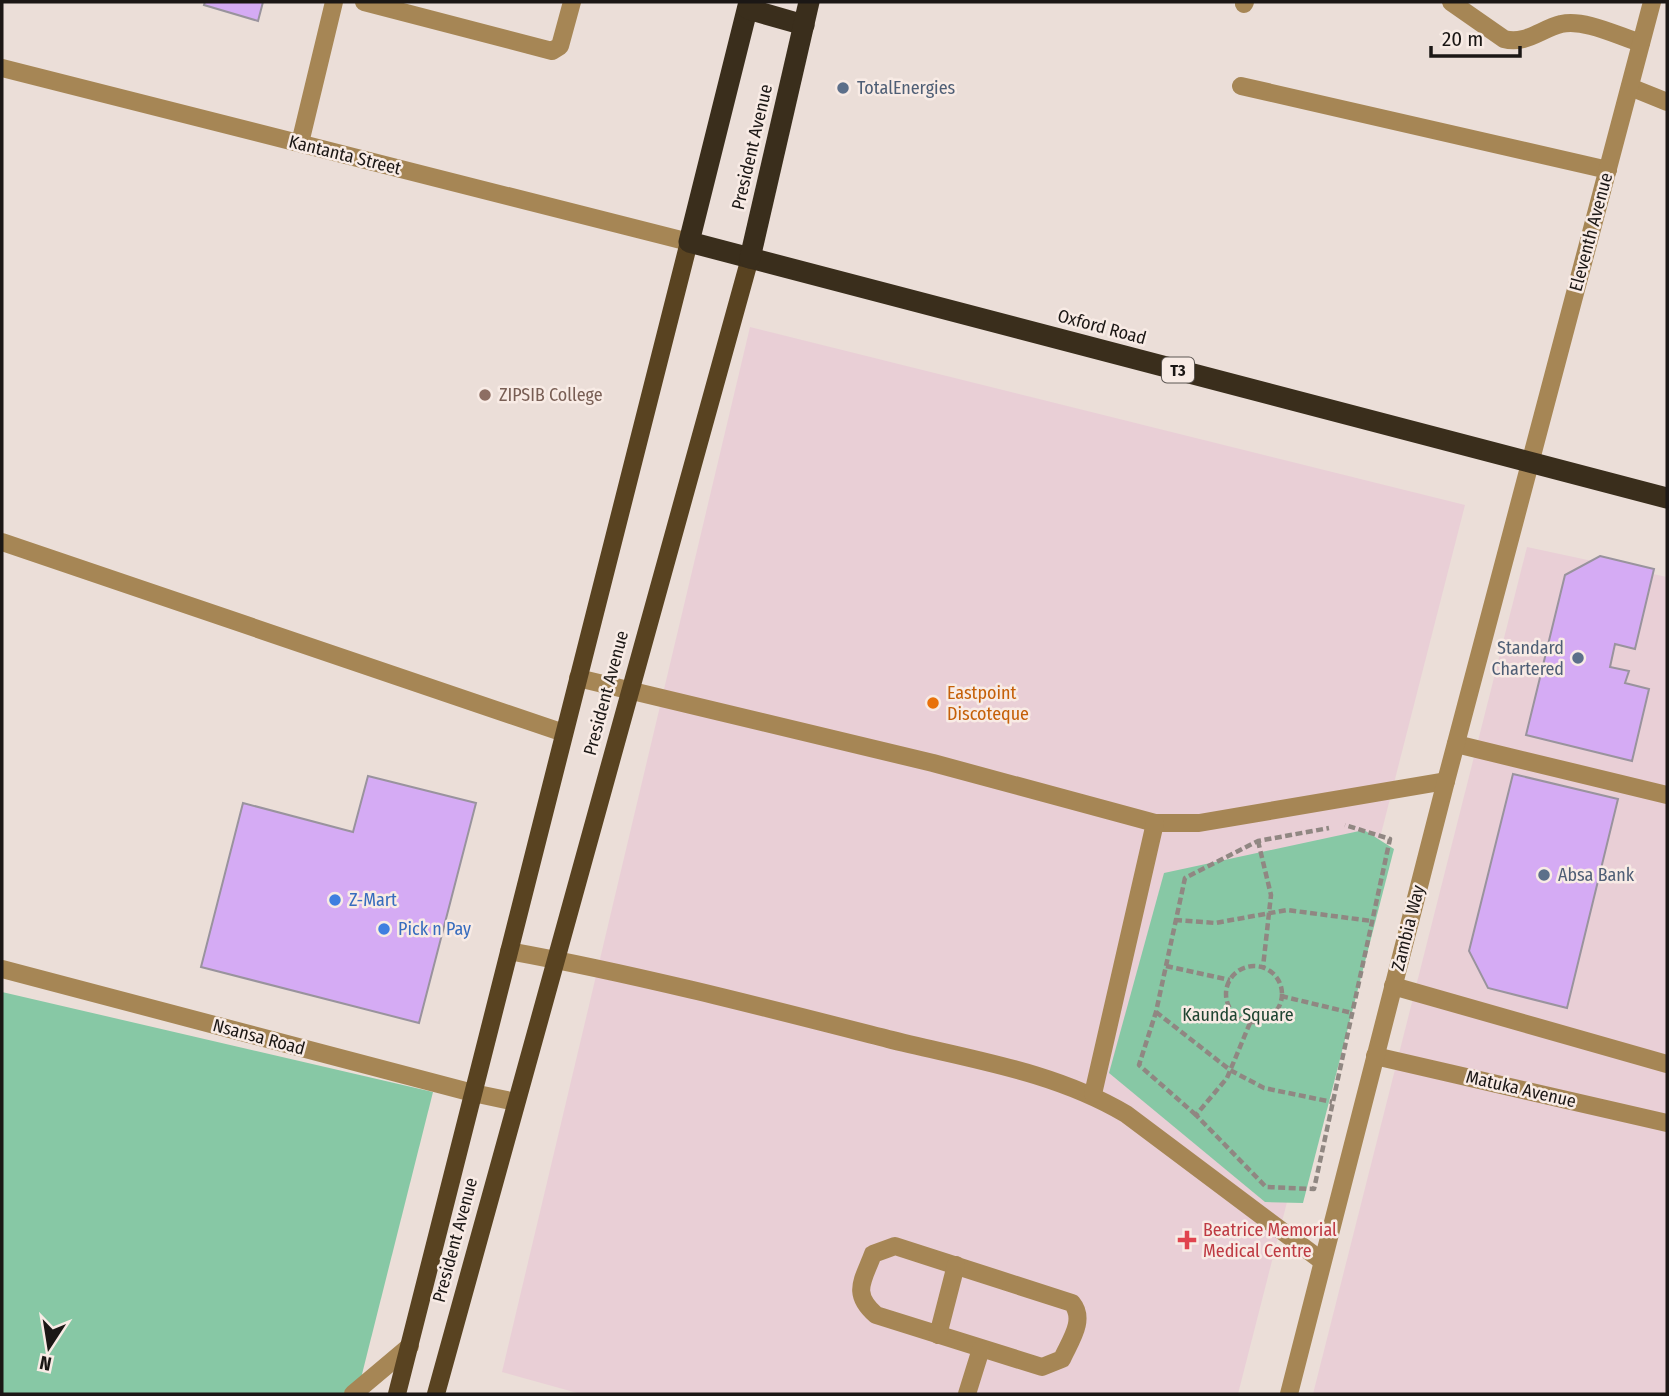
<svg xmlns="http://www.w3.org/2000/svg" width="1669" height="1396" viewBox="0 0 1669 1396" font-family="'Fira Sans Condensed',sans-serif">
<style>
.commercial{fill:#e9cfd6}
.green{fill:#87c8a5}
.building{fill:#d5abf4;stroke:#99939d;stroke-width:2}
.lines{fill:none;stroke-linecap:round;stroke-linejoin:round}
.path{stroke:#908782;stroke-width:4.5;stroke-dasharray:7 3.5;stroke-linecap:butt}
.minor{stroke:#a68655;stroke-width:18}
.major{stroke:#594321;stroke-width:18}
.highway{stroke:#3a2e1c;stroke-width:21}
.service-dot{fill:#5c6f8a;stroke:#f8ebe5;stroke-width:2.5}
.education-dot{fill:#8d6e63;stroke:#f8ebe5;stroke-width:2.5}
.food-dot{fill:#e8710a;stroke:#f8ebe5;stroke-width:2.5}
.shop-dot{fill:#3f7fe0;stroke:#f8ebe5;stroke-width:2.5}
.health-dot{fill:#e0444e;stroke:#f8ebe5;stroke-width:2.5}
.labels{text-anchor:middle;stroke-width:5;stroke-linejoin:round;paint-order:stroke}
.shield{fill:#f8ebe5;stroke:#5d5753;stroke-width:2}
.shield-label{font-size:16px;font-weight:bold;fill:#1b1715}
.service-label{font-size:18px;fill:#4e5e75;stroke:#f8ebe5;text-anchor:start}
.street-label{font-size:18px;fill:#1b1715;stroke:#f8ebe5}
.education-label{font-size:18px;fill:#785e54;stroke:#f8ebe5;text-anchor:start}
.food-label{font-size:18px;fill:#c56008;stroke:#f8ebe5;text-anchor:start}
.shop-label{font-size:18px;fill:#366cbe;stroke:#f8ebe5;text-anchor:start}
.park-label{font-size:18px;fill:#1e4431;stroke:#f8ebe5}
.health-label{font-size:18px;fill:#be3a42;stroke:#f8ebe5;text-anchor:start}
</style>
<rect width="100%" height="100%" fill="#ebded8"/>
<g class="commercial">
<polygon points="750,327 1465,505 1238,1394 581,1394 502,1372"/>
<polygon points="1527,547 1667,577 1667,1394 1313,1394"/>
</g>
<g class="green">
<polygon points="1364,830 1394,849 1303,1203 1265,1202 1109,1073 1164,873"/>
<polygon points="2,992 433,1092 357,1394 2,1394"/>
</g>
<g class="building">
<polygon points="205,2 263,2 258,21 204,5"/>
<polygon points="1600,556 1654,569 1635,649 1615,644 1610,667 1629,671 1625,683 1649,689 1632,761 1526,735 1565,575"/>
<polygon points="1513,774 1618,799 1567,1008 1488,988 1469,951"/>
<polygon points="368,776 476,803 419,1023 201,967 243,803 353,832"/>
</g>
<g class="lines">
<g class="path">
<polyline points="1258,841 1271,895 1263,967"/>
<polyline points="1175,920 1215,923 1287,910 1372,921"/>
<circle cx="1254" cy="994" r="28"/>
<polyline points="1166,966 1230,980"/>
<polyline points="1281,996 1352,1013"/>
<polyline points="1156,1012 1230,1070 1264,1088 1332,1102"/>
<polyline points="1250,1023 1227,1078 1196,1115 1266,1187 1314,1189 1390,839 1345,825"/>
<polyline points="1196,1115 1139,1065 1156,1012 1185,878 1258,841 1329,828"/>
</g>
<g class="minor">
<polyline points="364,2 552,51 560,46 572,2"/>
<path d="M1451,2L1504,39C1525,45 1541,29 1561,24C1586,19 1618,36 1641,43"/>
<polyline points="1244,4 1245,2"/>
<polyline points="2,68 689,242"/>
<polyline points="1241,86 1608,170"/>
<polyline points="1630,87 1667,102"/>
<polyline points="300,143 334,2"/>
<polyline points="2,542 564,733"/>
<polyline points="578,678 933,763 1155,823 1199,823 1446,781"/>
<polyline points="1456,744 1667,795"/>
<path d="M509,951C636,974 763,1007 888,1039C968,1059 1054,1071 1126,1114L1322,1261"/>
<polyline points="2,969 473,1093 516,1102"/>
<polyline points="1393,986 1667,1064"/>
<polyline points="1375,1056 1667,1123"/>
<polyline points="1093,1094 1155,823"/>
<path d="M895,1246L1072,1303C1086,1320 1070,1341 1062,1359L1042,1367L876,1315C851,1293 863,1281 873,1254Z"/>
<polyline points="938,1335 956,1265"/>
<polyline points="353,1394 410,1346"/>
<polyline points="967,1394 981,1349"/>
<polyline points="1289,1394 1446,781 1652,2"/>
</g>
<g class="major">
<polyline points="397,1394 689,242"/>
<polyline points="436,1394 750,258"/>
</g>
<g class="highway">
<polyline points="749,2 689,242 1667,498"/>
<polyline points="748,9 804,25"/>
<polyline points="750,258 809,2"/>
</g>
</g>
<g class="service-dot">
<circle cx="843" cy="88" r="7"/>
<circle cx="1578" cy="658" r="7"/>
<circle cx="1544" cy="875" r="7"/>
</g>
<circle class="education-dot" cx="485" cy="395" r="7"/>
<circle class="food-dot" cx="933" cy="703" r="7"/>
<g class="shop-dot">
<circle cx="335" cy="900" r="7"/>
<circle cx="384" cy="929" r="7"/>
</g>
<path class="health-dot" d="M1183.5 1229.5h7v7h7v7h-7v7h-7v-7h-7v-7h7z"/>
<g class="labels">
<rect class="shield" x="1162" y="357.5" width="32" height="25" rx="5"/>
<g class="shield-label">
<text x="1178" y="376">T3</text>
</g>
<g class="service-label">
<text x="857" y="94">TotalEnergies</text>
<text x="1564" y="654" text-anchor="end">Standard<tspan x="1564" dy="21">Chartered</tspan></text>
<text x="1558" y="881">Absa Bank</text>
</g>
<g class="street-label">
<text transform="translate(752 147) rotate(-77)" y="6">President Avenue</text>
<text transform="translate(345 155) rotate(14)" y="6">Kantanta Street</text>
<text transform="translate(1591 232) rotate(-75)" y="6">Eleventh Avenue</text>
<text transform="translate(1102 327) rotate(15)" y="6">Oxford Road</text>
<text transform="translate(606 693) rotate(-75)" y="6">President Avenue</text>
<text transform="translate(1408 928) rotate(-76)" y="6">Zambia Way</text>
<text transform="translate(259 1037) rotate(15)" y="6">Nsansa Road</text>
<text transform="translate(1521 1089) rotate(13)" y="6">Matuka Avenue</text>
<text transform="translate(455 1240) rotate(-75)" y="6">President Avenue</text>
</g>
<g class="education-label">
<text x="499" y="401">ZIPSIB College</text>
</g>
<g class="food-label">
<text x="947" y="699">Eastpoint<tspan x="947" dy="21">Discoteque</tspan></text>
</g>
<g class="shop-label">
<text x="349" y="906">Z-Mart</text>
<text x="398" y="935">Pick n Pay</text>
</g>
<g class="park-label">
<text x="1238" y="1021">Kaunda Square</text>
</g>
<g class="health-label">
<text x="1203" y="1236">Beatrice Memorial<tspan x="1203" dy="21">Medical Centre</tspan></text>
</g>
</g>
<rect width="1669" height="1396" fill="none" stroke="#1b1715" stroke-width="7"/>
<g transform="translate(49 1347) rotate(192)" stroke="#f8ebe5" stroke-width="5" paint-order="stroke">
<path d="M0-5L12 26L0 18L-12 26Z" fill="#1b1715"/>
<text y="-10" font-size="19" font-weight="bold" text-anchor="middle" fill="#1b1715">N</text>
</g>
<path d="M1431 46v10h89v-10" fill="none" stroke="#1b1715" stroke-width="3.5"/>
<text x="1442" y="46" font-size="21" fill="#1b1715" stroke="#f8ebe5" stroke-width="5" paint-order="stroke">20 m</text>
</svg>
